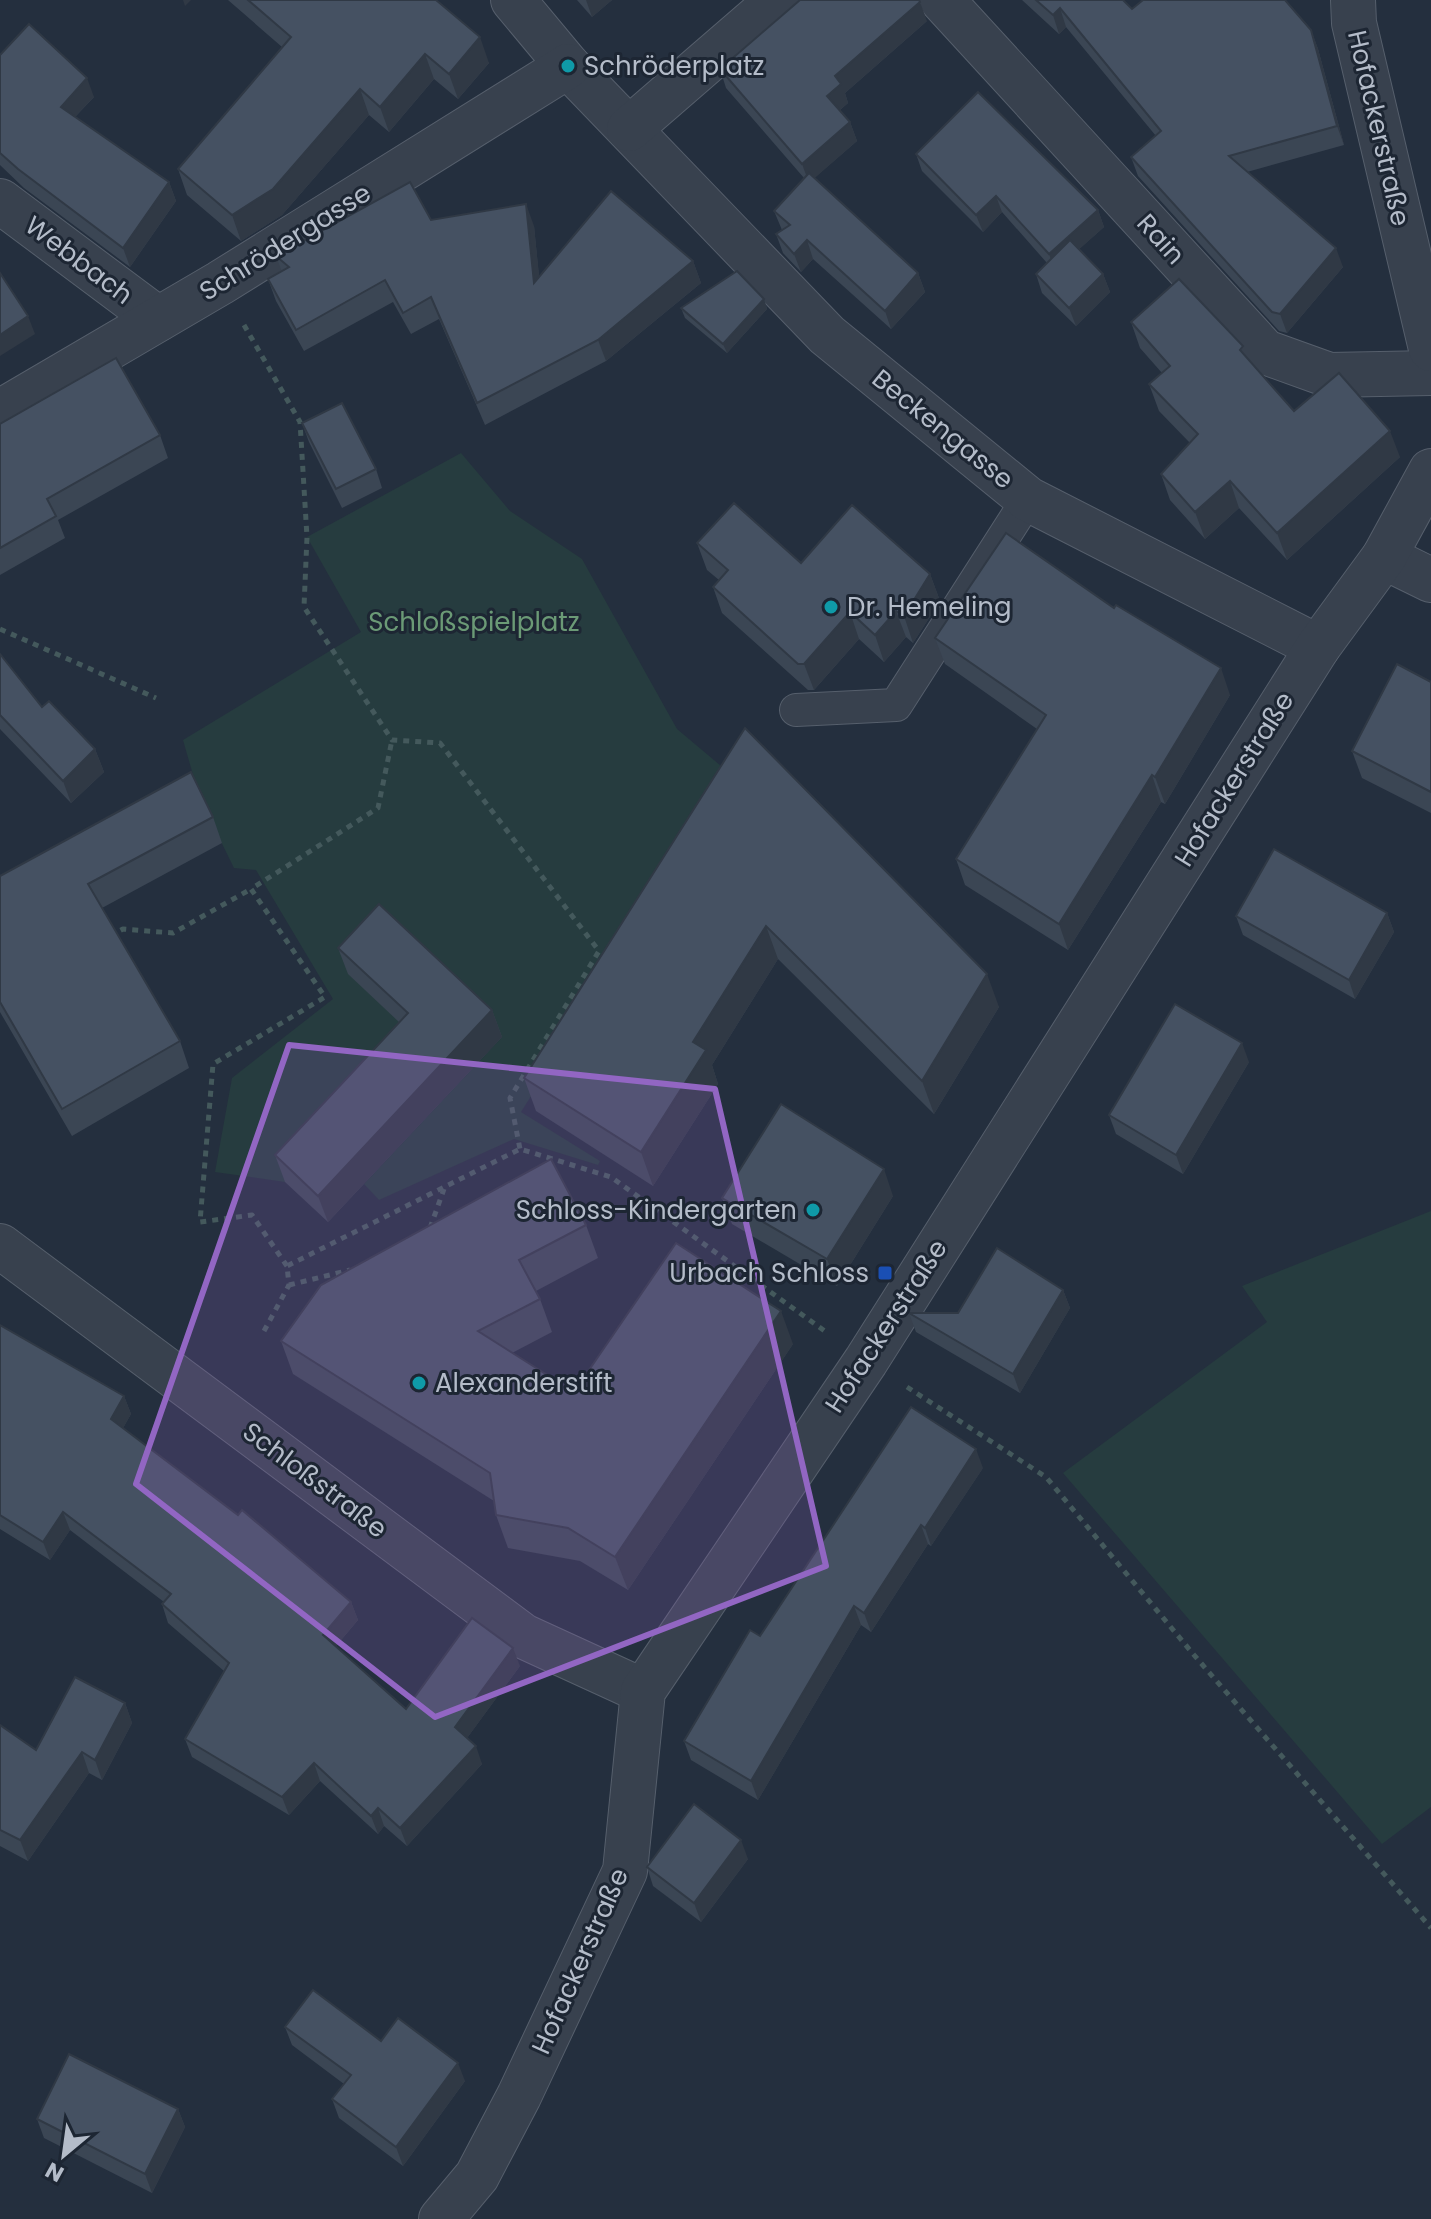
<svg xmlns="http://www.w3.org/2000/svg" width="1431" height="2219" viewBox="0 0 1431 2219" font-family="Poppins,sans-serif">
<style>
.green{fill:#263c3f}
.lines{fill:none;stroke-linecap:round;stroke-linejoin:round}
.service-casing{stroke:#565f6c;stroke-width:34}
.minor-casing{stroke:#565f6c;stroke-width:46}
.path{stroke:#44595c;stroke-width:5;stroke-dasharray:6 6;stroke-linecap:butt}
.service{stroke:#38414e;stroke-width:32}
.minor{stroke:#38414e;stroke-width:44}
.wall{fill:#3b4654}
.shaded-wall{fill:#303945}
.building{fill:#455162;stroke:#303945;stroke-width:2}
.marked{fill:#9266c3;fill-opacity:0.2;stroke:#9266c3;stroke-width:6;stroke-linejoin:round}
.culture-dot{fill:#0f9aa8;stroke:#1d2633;stroke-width:3}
.transit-dot{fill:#1a4fb4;stroke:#1d2633;stroke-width:3}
.labels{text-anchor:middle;stroke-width:6;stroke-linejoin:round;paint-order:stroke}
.poi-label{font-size:26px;fill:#b4bcc9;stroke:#1d2633;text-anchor:start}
.street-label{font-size:26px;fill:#b4bcc9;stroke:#1d2633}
.park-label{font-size:26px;fill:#6b9a76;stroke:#1d2633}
</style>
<rect width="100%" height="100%" fill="#242f3e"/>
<g class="green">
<polygon points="461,453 510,511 582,559 677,729 727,771 641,923 521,1112 600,1161 598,1165 514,1139 379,1200 364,1184 502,1037 418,1040 285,1182 215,1172 232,1078 333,999 256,870 234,868 200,799 183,740 361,632 307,537"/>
<polygon points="1431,1211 1431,1807 1382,1844 1063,1473 1267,1322 1242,1286"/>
</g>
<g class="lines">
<g class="service-casing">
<polyline id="service" points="796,710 896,705 1028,499"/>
</g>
<g class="minor-casing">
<g id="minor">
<polyline points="513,0 568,66 827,335 1028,499 1318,647"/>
<polyline points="942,0 1265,352 1329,375 1431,373"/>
<polyline points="1353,0 1354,23 1431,349"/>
<polyline points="629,129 778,0"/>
<polyline points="0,201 158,319"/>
<polyline points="0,412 220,283 568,66"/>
<polyline points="1384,557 1431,580"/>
<polyline points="0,1246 523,1636 643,1691"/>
<polyline points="441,2219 477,2176 519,2096 625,1871 643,1691 866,1361 1318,647 1384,557 1431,471"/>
</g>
</g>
<g class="path">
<polyline points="244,325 300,422 307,537 304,607 392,740 440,743 599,951 510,1098 520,1149"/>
<polyline points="0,629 156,698"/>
<polyline points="110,936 123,929 173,933 251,889"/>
<polyline points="430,1228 444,1189"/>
<polyline points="287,1266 252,1215 200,1222 213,1064 325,997 251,889 378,808 392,740"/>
<polyline points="289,1285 350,1270"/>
<polyline points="264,1331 289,1285 287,1266 520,1149 611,1177 826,1332"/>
<polyline points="907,1387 1046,1477 1194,1655 1431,1928"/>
</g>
<use href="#service" class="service"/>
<use href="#minor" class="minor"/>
</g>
<g class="wall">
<polygon points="228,0 436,0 489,63 458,99 434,79 389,132 369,115 282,215 241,241 187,195 178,169 282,47"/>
<polygon points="577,0 612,0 592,17"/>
<polygon points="1022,0 1123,0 1132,9 1311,30 1318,49 1344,145 1247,172 1343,267 1287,333 1279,331 1138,176 1131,157 1156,136 1066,27 1059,34"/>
<polygon points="927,21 845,93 848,103 840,110 850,122 857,141 814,178 918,273 925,292 891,329 813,259 801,272 783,253 776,234 782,230 774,211 804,178 726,88 720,69"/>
<polygon points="0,55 94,97 75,117 169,182 176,201 130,267 24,188 0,165"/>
<polygon points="916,154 1098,210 1104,227 1079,249 1103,274 1110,292 1076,326 1042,293 1036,274 1047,263 1002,212 983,232 922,171"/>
<polygon points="431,220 534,226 539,277 693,261 701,283 606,361 485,425 439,319 411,334 393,302 304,351 276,301 268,279 282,272 276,256"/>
<polygon points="764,299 767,309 727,353 685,318 681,308"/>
<polygon points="1131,322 1247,357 1294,411 1400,457 1287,560 1239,508 1205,539 1170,500 1161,474 1190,443 1159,411 1149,384 1162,373 1140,348"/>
<polygon points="302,423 376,469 382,488 342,508 309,442"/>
<polygon points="0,424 160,435 168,458 58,520 65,538 0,575"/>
<polygon points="697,543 801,563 930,574 940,601 913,643 906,637 884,662 859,639 814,690 808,690 722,613 713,587 719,580 707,570"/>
<polygon points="935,638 1230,695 1165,804 1161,802 1068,950 965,885 956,859 1037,729 945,664"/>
<polygon points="0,654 42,707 95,749 104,772 71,803 0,729"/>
<polygon points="1431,682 1431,813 1362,778 1352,751"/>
<polygon points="745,728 999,1007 934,1114 778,959 712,1065 718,1084 653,1186 536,1111 524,1078"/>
<polygon points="213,817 222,843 102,908 180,1041 189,1068 72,1136 0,1012 0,876"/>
<polygon points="1387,913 1394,932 1355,999 1243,935 1236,916"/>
<polygon points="338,948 492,1010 502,1037 328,1222 285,1182 275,1155 399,1022 348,974"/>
<polygon points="1249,1062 1183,1174 1116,1134 1109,1115"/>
<polygon points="893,1196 837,1286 732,1224 722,1198"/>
<polygon points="586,1225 598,1258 536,1291 540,1299 552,1332 512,1353 574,1392 793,1344 628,1590 580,1561 508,1548 496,1515 494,1501 293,1374 281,1341"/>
<polygon points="1063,1290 1070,1308 1020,1393 916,1332 909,1313 958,1313"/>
<polygon points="0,1325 124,1396 131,1414 123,1428 351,1602 358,1620 336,1646 406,1709 520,1666 467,1738 482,1764 407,1846 384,1826 378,1834 320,1781 289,1815 192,1757 185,1739 224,1671 168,1623 162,1604 164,1602 70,1530 50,1560 0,1529"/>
<polygon points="983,1468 931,1546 928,1544 871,1632 861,1625 758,1800 691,1760 684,1741 760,1636"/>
<polygon points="125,1703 132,1723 102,1780 89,1773 28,1861 0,1846 0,1725 36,1750"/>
<polygon points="748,1859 701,1922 653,1886 647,1867"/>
<polygon points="285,2027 381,2041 465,2081 403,2166 339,2118 332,2099 344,2084 292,2045"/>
<polygon points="178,2109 185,2127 152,2193 44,2138 37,2119"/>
</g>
<g class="shaded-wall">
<polygon points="183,0 191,0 185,6"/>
<polygon points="586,0 612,0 592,17"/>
<polygon points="920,2 927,21 845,93 848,103 834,115 827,96 835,76"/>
<polygon points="1060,8 1066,27 1059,34 1053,15"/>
<polygon points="1311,30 1318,49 1344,145 1337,126"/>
<polygon points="480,37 489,63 458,99 449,74"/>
<polygon points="425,54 434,79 389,132 380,107"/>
<polygon points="87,78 94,97 67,125 61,107"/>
<polygon points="360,89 369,115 282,215 241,241 232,215"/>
<polygon points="850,122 857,141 809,183 802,164"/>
<polygon points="169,182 176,201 130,267 123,248"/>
<polygon points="996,196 1002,212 983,232 976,215"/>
<polygon points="526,204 534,226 542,304 534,283"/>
<polygon points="1098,210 1104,227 1055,271 1049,254"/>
<polygon points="807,240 813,259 801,272 794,254"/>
<polygon points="1336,248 1343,267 1287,333 1280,314"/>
<polygon points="693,261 701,283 606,361 598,340"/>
<polygon points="918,273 925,292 891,329 885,311"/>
<polygon points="1103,274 1110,292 1076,326 1069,308"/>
<polygon points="764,299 767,309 727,353 723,344"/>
<polygon points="28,316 35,334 0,356 0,335"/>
<polygon points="1390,431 1400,457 1287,560 1277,533"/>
<polygon points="1230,481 1239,508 1205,539 1195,512"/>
<polygon points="930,574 940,601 913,643 904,616"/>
<polygon points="896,611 906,637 884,662 875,635"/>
<polygon points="850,612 859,639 814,690 804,664"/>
<polygon points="1221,668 1230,695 1165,804 1155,777"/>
<polygon points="95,749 104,772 71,803 63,781"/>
<polygon points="1152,775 1161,802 1068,950 1059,924"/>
<polygon points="1387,913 1394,932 1355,999 1349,980"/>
<polygon points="766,926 778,959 712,1065 718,1084 653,1186 641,1152 693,1042"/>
<polygon points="987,974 999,1007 934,1114 922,1081"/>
<polygon points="492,1010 502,1037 328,1222 318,1196"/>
<polygon points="1242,1043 1249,1062 1183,1174 1176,1155"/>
<polygon points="884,1169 893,1196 837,1286 827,1259"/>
<polygon points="1063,1290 1070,1308 1020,1393 1013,1374"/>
<polygon points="781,1311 793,1344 628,1590 615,1557"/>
<polygon points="124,1396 131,1414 118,1437 111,1419"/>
<polygon points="976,1449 983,1468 931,1546 925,1528"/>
<polygon points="63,1512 70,1530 50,1560 43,1542"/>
<polygon points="921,1525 928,1544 871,1632 864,1613"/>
<polygon points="351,1602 358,1620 330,1653 323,1635"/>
<polygon points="854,1606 861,1625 758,1800 751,1781"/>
<polygon points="513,1648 520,1666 462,1745 455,1727"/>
<polygon points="125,1703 132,1723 102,1780 95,1760"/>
<polygon points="476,1746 482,1764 407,1846 400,1828"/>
<polygon points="82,1752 89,1773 28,1861 20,1840"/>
<polygon points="314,1763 320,1781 289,1815 282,1797"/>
<polygon points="378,1808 384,1826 378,1834 371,1816"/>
<polygon points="741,1840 748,1859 701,1922 694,1903"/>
<polygon points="458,2063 465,2081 403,2166 396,2147"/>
<polygon points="178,2109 185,2127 152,2193 145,2174"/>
</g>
<g class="building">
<polygon points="248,0 436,0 480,37 449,74 425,54 380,107 360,89 273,189 232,215 178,169 291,37"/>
<polygon points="800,0 919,0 920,2 835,76 841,84 827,96 850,122 802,164 720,69"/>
<polygon points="1036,0 1123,0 1132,9 1143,0 1285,0 1311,30 1337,126 1229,156 1336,248 1280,314 1272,312 1131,157 1161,131 1060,8 1053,15"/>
<polygon points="29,24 87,78 61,107 169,182 123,248 18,169 0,153 0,55"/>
<polygon points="978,92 1098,210 1049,254 996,196 976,215 916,154"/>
<polygon points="809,173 918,273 885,311 807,240 794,254 776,234 790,225 774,211"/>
<polygon points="410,182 431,220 526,204 534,283 611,191 693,261 598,340 477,403 431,297 403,313 385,280 296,330 268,279 289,267 276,256"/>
<polygon points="1070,240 1103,274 1069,308 1036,274"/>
<polygon points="737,271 764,299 723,344 681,308"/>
<polygon points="0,273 28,316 0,335"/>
<polygon points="1179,279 1243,346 1240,350 1294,411 1339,373 1390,431 1277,533 1230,481 1195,512 1161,474 1198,434 1149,384 1170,366 1131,322"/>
<polygon points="116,358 160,435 47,499 56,516 0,548 0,424"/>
<polygon points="342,403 376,469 336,489 302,423"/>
<polygon points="734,503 801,563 852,505 930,574 904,616 896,611 875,635 850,612 804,664 798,664 713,587 728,570 697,543"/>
<polygon points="1006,533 1114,608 1116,605 1221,668 1155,777 1152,775 1059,924 956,859 1046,715 935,638"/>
<polygon points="0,654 42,707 49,701 95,749 63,781 0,715"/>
<polygon points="1397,664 1431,682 1431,792 1352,751"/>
<polygon points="745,728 987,974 922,1081 766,926 693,1042 706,1050 641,1152 524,1078"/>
<polygon points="191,772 213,817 88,884 180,1041 62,1109 0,1002 0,876"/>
<polygon points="1274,849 1387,913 1349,980 1236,916"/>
<polygon points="379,904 492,1010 318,1196 275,1155 408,1013 338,948"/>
<polygon points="1175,1004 1242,1043 1176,1155 1109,1115"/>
<polygon points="781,1104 884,1169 827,1259 722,1198"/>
<polygon points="551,1159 586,1225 519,1260 540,1299 478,1331 574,1392 676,1243 781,1311 615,1557 568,1528 496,1515 490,1473 281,1341 321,1285"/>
<polygon points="997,1248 1063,1290 1013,1374 909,1313 958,1313"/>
<polygon points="0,1325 124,1396 111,1419 238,1515 242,1510 351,1602 323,1635 406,1709 472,1618 513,1648 455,1727 476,1746 400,1828 378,1808 371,1816 314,1763 282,1797 185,1739 229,1663 162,1604 171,1594 63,1512 43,1542 0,1515"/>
<polygon points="911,1407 976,1449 925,1528 921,1525 864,1613 854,1606 751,1781 684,1741 750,1630 760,1636"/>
<polygon points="75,1677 125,1703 95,1760 82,1752 20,1840 0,1830 0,1725 36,1750"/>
<polygon points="694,1804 741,1840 694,1903 647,1867"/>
<polygon points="313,1990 381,2041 398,2018 458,2063 396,2147 332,2099 351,2075 285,2027"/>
<polygon points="69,2054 178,2109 145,2174 37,2119"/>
</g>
<path class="marked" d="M289,1045L715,1089L826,1566L435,1717L136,1484Z"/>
<g class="culture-dot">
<circle cx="568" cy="66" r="8"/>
<circle cx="831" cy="607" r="8"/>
<circle cx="813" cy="1210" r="8"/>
<circle cx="419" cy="1383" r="8"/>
</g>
<rect class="transit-dot" x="877" y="1265" width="16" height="16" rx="4"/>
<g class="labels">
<g class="poi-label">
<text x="584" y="75">Schröderplatz</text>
<text x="847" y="616">Dr. Hemeling</text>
<text x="797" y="1219" text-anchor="end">Schloss-Kindergarten</text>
<text x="869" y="1282" text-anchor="end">Urbach Schloss</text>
<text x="435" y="1392">Alexanderstift</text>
</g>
<g class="street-label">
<text transform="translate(1379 128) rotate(77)" y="9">Hofackerstraße</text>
<text transform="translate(1161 239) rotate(48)" y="9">Rain</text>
<text transform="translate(285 242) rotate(-32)" y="9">Schrödergasse</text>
<text transform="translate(79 260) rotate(37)" y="9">Webbach</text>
<text transform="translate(943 429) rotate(39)" y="9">Beckengasse</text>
<text transform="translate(1234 779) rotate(-58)" y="9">Hofackerstraße</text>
<text transform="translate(886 1326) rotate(-57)" y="9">Hofackerstraße</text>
<text transform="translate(315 1480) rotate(37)" y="9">Schloßstraße</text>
<text transform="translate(580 1961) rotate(-66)" y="9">Hofackerstraße</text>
</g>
<g class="park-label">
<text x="474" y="631">Schloßspielplatz</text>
</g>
</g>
<g transform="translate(64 2155) rotate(209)" stroke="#1d2633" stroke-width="6" paint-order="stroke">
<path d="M0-6L14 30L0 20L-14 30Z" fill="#b4bcc9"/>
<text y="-12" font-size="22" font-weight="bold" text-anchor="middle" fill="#b4bcc9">N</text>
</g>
</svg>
